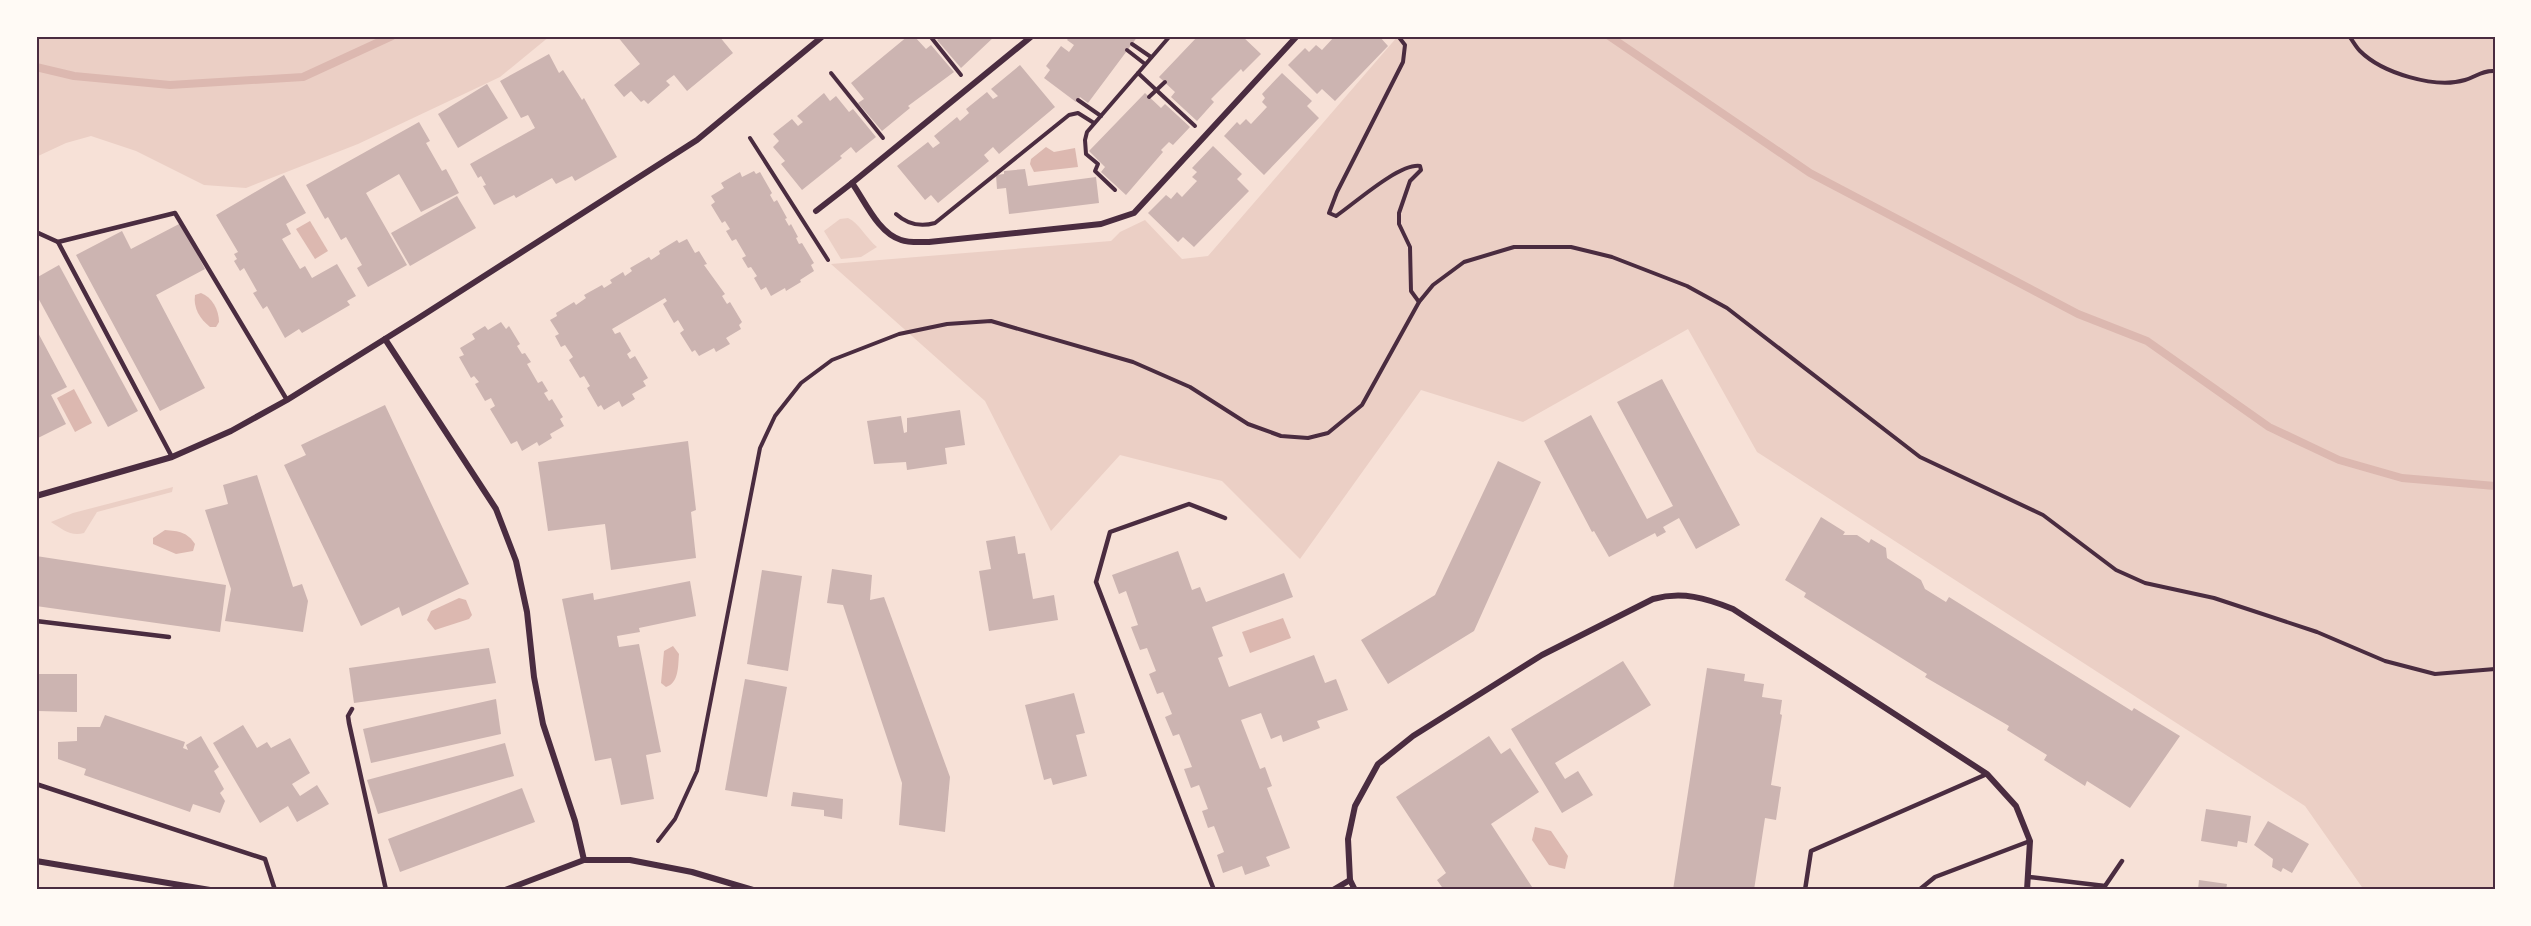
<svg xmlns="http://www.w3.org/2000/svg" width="2531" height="926" viewBox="0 0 2531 926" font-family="Merriweather,serif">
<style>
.green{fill:#ebcfc5}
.water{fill:#dcb8b0}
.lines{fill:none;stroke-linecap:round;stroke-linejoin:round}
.stream{stroke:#dcb8b0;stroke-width:8}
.building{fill:#ccb4b1}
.path{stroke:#4a2c40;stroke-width:4}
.service{stroke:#4a2c40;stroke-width:4.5}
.minor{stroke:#4a2c40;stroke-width:6}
.neatline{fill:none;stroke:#4a2c40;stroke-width:2}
</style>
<rect width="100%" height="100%" fill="#f7e1d7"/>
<g class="green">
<polygon points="36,36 550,36 500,77 358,144 246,188 204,185 136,151 91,136 66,143 36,157"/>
<polygon points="1398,36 2495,36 2495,890 2364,890 2305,806 1757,452 1688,329 1523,422 1421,390 1300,559 1222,481 1120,455 1051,531 985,401 831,264 1111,241 1120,232 1145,220 1182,259 1208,256"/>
<path d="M848,218C859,223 867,239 877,247L861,257L841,259L824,231L840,219Z"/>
<path d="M173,487L172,492L97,512L84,533C71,537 62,529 51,522L73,513Z"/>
</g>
<g class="water">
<polygon points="1046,147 1054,152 1075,148 1078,167 1034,172 1030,164 1031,159"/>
<polygon points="310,221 328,251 315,259 296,229"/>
<path d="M201,293C212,297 219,310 219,322L216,327H210C200,319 193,308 195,295Z"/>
<polygon points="74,389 92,423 75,432 57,398"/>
<path d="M165,530C179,531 187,532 195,544L193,551L176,554L153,544V538Z"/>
<polygon points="459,598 466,600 472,615 469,619 435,630 427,620 431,611"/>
<polygon points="1283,618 1291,638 1250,653 1242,632"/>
<path d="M673,646L679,654C678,666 679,683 666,687L661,683L664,651Z"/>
<polygon points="1535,827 1551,831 1568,856 1565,869 1549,865 1532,840"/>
</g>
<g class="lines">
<g class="stream">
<polyline points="1609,36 1810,173 2078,314 2147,341 2269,427 2339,460 2402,478 2495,486"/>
<polyline points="36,67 74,76 170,85 303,77 392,36"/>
</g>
</g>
<g class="building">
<polygon points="617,36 719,36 733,53 687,91 674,75 666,81 670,85 648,104 644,100 641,102 631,91 624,97 614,85 640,64"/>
<polygon points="908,36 914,36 926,49 931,45 954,72 908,106 910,108 882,131 858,103 864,99 851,83"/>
<polygon points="942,36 995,36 961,68 937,40"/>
<polygon points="1070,36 1138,36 1088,103 1080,97 1076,102 1044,78 1050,70 1046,66 1061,46 1069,52 1074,45 1067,40"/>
<polygon points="1198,36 1242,36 1261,54 1243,72 1241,69 1211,99 1214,102 1197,121 1171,97 1175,92 1159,77"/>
<polygon points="1335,36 1379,36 1388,46 1335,101 1322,89 1317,94 1288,65 1305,48 1309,52 1316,45 1322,50"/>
<polygon points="549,54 559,73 563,70 582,100 584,98 617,157 575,181 572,176 556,184 552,178 516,198 514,195 494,205 483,186 486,185 481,176 478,178 470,164 535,128 528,115 521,118 500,81"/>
<polygon points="1020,65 1055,107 999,154 993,147 984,155 989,161 938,203 931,195 925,200 897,166 928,142 933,148 940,143 934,136 957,117 960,121 969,113 966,109 987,92 993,99 998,96 991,89"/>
<polygon points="1282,73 1312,101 1307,106 1319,118 1264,175 1224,136 1237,122 1240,125 1246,119 1251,124 1267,107 1262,102 1265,98 1262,94"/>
<polygon points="487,84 508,118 458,148 438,114"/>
<polygon points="824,93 830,101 836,96 849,112 853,109 876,137 856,153 851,147 840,156 842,158 802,190 781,164 785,161 773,147 779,141 773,134 792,119 798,126 803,122 797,116"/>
<polygon points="1145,93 1161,108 1165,104 1190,127 1173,145 1169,142 1161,150 1163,152 1126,195 1101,172 1105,167 1089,151"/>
<polygon points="419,122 430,141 426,143 442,171 446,169 459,193 421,212 399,174 366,193 407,265 368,287 357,268 362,265 346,237 341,240 328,217 325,219 306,185"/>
<polygon points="1213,146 1242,174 1237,179 1249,191 1194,247 1183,237 1178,242 1148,213 1166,195 1171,199 1177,192 1182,197 1197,181 1192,177 1197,172 1192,168"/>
<polygon points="1025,169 1028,186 1096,177 1099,203 1009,214 1006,188 997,189 996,175 1004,174 1004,171"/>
<polygon points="754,171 756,174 760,172 772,193 770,195 774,202 777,200 787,218 785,219 789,226 791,224 798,237 796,238 799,244 802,243 814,263 811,265 814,271 800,280 801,282 786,291 785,288 771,296 766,287 761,290 754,278 757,276 751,267 748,268 742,258 746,256 736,239 732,241 726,231 730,229 725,221 722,223 711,205 715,202 711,196 724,188 721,183 740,172 742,177"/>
<polygon points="284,175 306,213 286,224 291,234 282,239 300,269 305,266 312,278 337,264 356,296 347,301 350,305 302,333 299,329 285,338 267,306 263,309 253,293 257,291 244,268 240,271 234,261 237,259 234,254 238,252 216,215"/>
<polygon points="457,196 476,228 410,266 391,233"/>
<polygon points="181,223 205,269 156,295 205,388 160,411 76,255 122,231 131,249"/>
<polygon points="687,239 695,253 699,251 707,264 704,265 725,294 722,296 727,304 730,302 742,322 739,325 741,329 726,338 730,344 716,352 714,348 699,356 695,350 692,352 680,333 684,330 678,320 674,323 663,304 667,301 665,298 612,329 615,334 620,332 631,351 627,354 630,359 635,356 648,378 643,381 646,386 632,394 635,399 622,407 619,401 604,410 601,405 598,407 587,388 590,386 584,376 580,378 569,360 573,357 565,345 561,347 555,336 559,334 550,320 557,316 556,313 574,302 576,305 586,298 584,295 602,285 604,288 612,283 610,280 623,272 625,276 632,271 630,268 649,257 651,260 660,254 659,251 677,240 679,243"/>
<polygon points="59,265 138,411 108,427 36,294 36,278"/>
<polygon points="501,322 506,329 509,326 520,344 517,346 522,354 525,353 531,362 527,364 538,383 542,381 548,391 544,393 549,401 552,399 563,417 560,419 564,426 550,434 552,438 539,446 537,442 522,451 517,441 511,444 490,409 495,406 491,398 485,401 475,384 479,382 474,376 471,378 459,357 464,355 460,348 475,339 472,334 485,326 488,330"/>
<polygon points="36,329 67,387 51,395 66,424 36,439"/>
<polygon points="1662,379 1740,525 1696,549 1679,518 1663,527 1666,532 1657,537 1655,533 1609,557 1594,531 1592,532 1544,441 1591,415 1647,519 1673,506 1617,402"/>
<polygon points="385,405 469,584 402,616 399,607 361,626 284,465 306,455 301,445"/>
<polygon points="960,410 965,445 945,448 947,464 907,470 906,462 874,464 867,421 901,416 904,433 907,432 907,418"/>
<polygon points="688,441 696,510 691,512 696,558 611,570 605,524 548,531 538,462"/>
<polygon points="1498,461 1541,482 1474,631 1388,684 1361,640 1435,595"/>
<polygon points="257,475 293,587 302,584 308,601 303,632 225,621 231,589 205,510 228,504 223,485"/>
<polygon points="1821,517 1845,532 1843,535 1857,535 1869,543 1871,539 1886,548 1887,558 1921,580 1925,589 1946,602 1949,597 2132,711 2134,708 2180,736 2130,808 2087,781 2085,786 2044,760 2047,755 2007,730 2009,726 1925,677 1927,674 1804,597 1806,593 1785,580"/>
<polygon points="1015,536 1018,554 1025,553 1033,599 1054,595 1058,620 989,631 979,571 991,569 986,541"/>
<polygon points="1178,551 1192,590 1200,587 1206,602 1284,573 1293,597 1212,627 1223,656 1218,658 1229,687 1314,655 1325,683 1336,679 1348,710 1317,721 1320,728 1283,742 1281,735 1271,739 1261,713 1241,720 1260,769 1265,767 1272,786 1267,788 1290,848 1266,857 1270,866 1245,875 1242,866 1223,873 1217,855 1224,852 1214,826 1208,828 1202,811 1208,809 1199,785 1191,788 1184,769 1192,767 1179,734 1173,736 1165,717 1172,714 1163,692 1157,694 1149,674 1156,671 1147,648 1140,650 1131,627 1138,625 1126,591 1119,594 1112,575"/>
<polygon points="36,556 226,585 220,632 36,606"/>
<polygon points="832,569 872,575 870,600 884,597 950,777 945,832 899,825 902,783 843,605 827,603"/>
<polygon points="762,570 802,576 788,671 747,664"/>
<polygon points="690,581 696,616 639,628 640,632 617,636 619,647 639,644 661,752 646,755 654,799 621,805 611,758 595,761 562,599 593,593 594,600"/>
<polygon points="489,648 496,683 354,703 349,668"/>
<polygon points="1623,661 1651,705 1555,763 1565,779 1578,771 1593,795 1562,813 1511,729"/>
<polygon points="1707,668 1745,674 1744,681 1764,684 1762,697 1782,700 1780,714 1782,715 1771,785 1781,787 1776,820 1765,818 1754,890 1673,890"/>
<polygon points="36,674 77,674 77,712 38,711 36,717"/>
<polygon points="745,679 787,687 767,797 725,790"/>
<polygon points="1074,693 1085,733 1076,735 1087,776 1053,785 1051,778 1044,780 1025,705"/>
<polygon points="496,699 501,734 371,763 363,729"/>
<polygon points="105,715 185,742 183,748 188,750 186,745 201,736 219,767 214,771 224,789 220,793 225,801 220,813 193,804 190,812 84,775 86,769 58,759 58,742 77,741 77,727 100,727"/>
<polygon points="243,725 257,748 267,742 271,748 290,738 310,773 292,784 300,796 317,785 329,804 297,822 288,806 260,823 213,743"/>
<polygon points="1489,736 1501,754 1510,748 1539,792 1491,824 1534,890 1444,890 1437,880 1446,873 1396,797"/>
<polygon points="505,743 514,776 378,814 367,780"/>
<polygon points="522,788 535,822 400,872 388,839"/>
<polygon points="793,792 843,799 842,819 824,816 824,810 791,806"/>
<polygon points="2206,809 2251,816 2247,843 2238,841 2237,847 2201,841"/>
<polygon points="2268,821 2309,844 2292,873 2283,868 2281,872 2272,867 2273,859 2254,845"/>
<polygon points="2199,880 2227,884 2226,890 2198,890"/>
</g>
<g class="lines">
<g class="path">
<polyline points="930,36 961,75"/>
<path d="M1398,36L1405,45L1403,62L1337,192L1329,213L1336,216C1354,204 1399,163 1420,166L1421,170L1410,181L1399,213V224L1410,247L1411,291L1419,302"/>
<path d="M2349,36C2353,41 2356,47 2360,51C2382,73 2435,89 2465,80C2476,77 2482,70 2495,71"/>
<polyline points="1132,44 1151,57"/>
<polyline points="1127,50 1145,64"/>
<polyline points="831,73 883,138"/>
<polyline points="1138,73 1195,126"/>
<polyline points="1149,97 1165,82"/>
<polyline points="1078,100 1101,116"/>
<polyline points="750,138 828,260"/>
<polyline points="1115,190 1095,171 1098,164 1086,154 1085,140 1087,132 1170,36"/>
<path d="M896,214C907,224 921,227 935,223L1069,115L1078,113L1094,123"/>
<polyline points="658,841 675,819 697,771 760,448 775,416 801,383 832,360 899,334 947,324 991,321 1133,362 1190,387 1248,424 1281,436 1308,438 1328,433 1362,405 1419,302 1433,285 1464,262 1514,247 1571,247 1612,257 1687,286 1727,308 1920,457 2043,515 2116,570 2145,583 2214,598 2317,632 2385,661 2435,674 2495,669"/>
</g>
<g class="service">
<polyline points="36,232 58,242 175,213 287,400"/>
<polyline points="58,242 172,457"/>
<polyline points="36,621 169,637"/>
<polyline points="352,709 348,716 349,723 386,890"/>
<polyline points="36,784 265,859 275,890"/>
<polyline points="2029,877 2105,886 2122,861"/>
<polyline points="1214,890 1096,582 1110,532 1189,504 1225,518"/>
<polyline points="1805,890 1811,851 1987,774"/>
<polyline points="1919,890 1935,877 2030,841"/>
</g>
<g class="minor">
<path d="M1032,36L852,183C865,201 878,233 901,240C909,243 920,242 929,242L1101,224L1134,213L1297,36"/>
<polyline points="816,211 852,183"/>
<polyline points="385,339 496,509 516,561 527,612 534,677 543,724 575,821 584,860"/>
<polyline points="36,496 172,457 231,431 287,400 417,319 697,140 823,36"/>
<polyline points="36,861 210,890"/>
<polyline points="505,890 584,860 630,860 692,872 753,890"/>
<polyline points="1333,890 1350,880"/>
<path d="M1355,890L1350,880L1348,839L1355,806L1378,764L1413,736L1542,655L1653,599C1682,591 1706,598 1733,609L1987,774L2016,806L2030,841L2027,890"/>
</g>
</g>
<rect width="2531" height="926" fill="none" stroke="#fffaf5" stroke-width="75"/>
<rect x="38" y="38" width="2456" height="850" class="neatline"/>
</svg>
